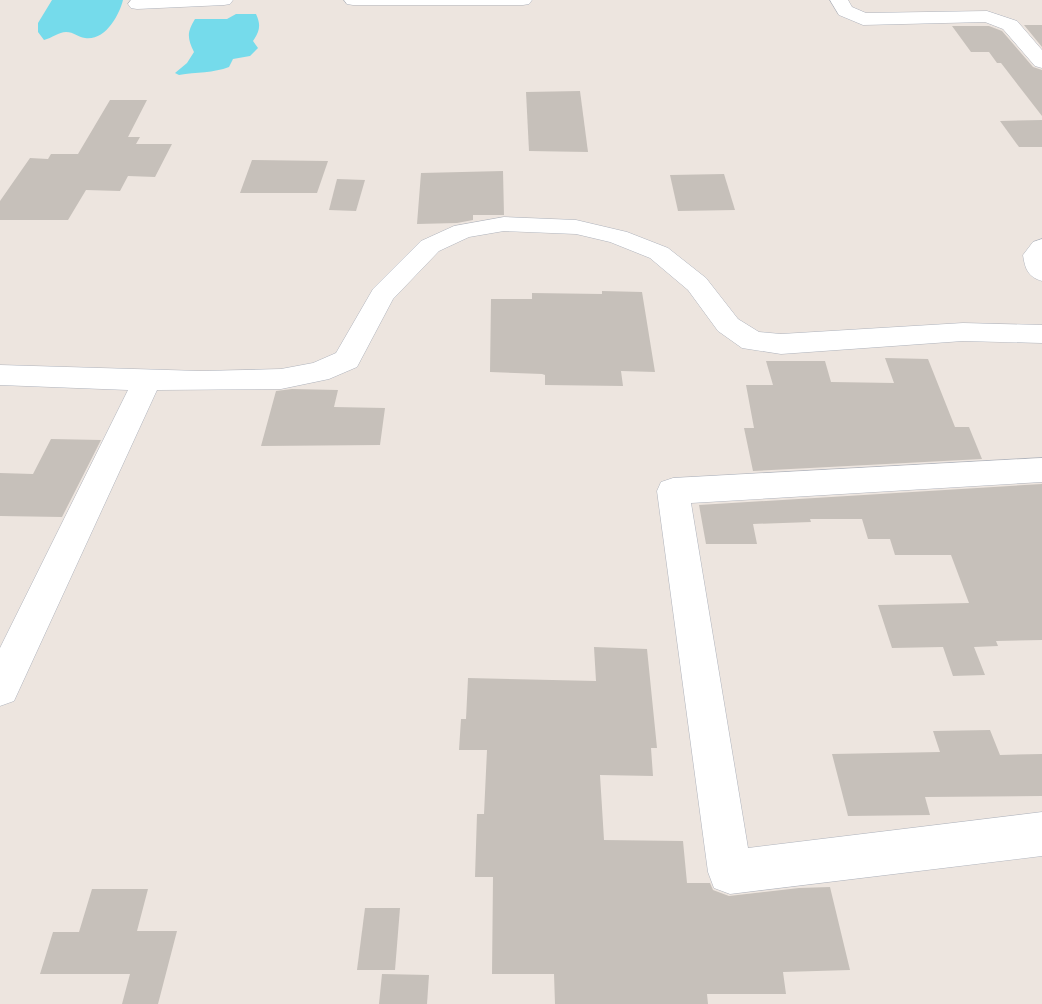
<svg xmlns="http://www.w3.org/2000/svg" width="1042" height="1004" viewBox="0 0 1042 1004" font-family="Manrope,sans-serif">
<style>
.water{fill:#75dbeb}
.building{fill:#c6c0ba}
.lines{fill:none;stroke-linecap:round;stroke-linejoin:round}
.street-casing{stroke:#afb3bc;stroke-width:1}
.street{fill:#fff;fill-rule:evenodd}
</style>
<rect width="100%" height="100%" fill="#ede5df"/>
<g class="water">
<path d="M52,0H123C119,16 105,41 85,38C78,37 74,32 66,32C59,32 52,38 44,40L38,32V23Z"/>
<path d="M236,14H256C261,25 260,31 253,41L258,48L250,56L233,59L229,67C214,73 196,72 179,75L175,73L187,63L194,52C187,38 187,32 195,19H227Z"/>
</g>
<g class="building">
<polygon points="1024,25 1042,25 1042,47"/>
<polygon points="952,26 989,26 1002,31 1033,67 1042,70 1042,116 1001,63 997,63 989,52 971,52"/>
<polygon points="580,91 588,152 529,151 526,92"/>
<polygon points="110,100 147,100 128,137 140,137 136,144 172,144 155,177 128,176 120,191 86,190 68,220 0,220 0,201 30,158 48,159 51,154 78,154"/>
<polygon points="1042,120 1042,147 1019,147 1000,121"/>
<polygon points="252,160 328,161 317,193 240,193"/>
<polygon points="503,171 504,215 473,215 473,220 457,223 417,224 421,173"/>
<polygon points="724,174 735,210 678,211 670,175"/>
<polygon points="337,179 365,180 356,211 329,210"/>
<polygon points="602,291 642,292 655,372 621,371 623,386 545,385 545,375 542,374 490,372 491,299 532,299 532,293 602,294"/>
<polygon points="885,358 928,359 955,427 969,427 982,459 753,471 744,428 754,428 746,385 773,385 766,361 825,361 831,382 894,383"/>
<polygon points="292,389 338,390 334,407 385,408 380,445 261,446 276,391"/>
<polygon points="51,439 101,440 62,517 0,516 0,473 33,474"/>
<polygon points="1042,484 1042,640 996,641 998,646 974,647 985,675 953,676 943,647 892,648 878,605 969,603 951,555 895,555 890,539 868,539 862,519 810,519 811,522 753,524 757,544 706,544 699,505"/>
<polygon points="594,647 647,649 657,748 651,748 653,776 600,775 604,840 683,841 687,883 710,883 713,890 729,896 799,888 830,887 850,970 783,972 786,994 707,994 708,1004 555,1004 554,974 492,974 493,877 475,877 477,814 484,814 487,750 459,750 461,719 466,719 468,678 596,681"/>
<polygon points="990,730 1000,755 1042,754 1042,796 925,797 930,815 848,816 832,754 940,752 933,731"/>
<polygon points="92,889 148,889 137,931 177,931 158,1004 122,1004 130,974 40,974 53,932 79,932"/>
<polygon points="365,908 400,908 395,970 357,970"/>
<polygon points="382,974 429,975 427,1004 379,1004"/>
</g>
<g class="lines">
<g class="street-casing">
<g id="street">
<polygon points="131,0 233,0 230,4 224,5 137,9 131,8 128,4"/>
<polygon points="344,0 532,0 529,4 523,5 353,5 347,4"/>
<polygon points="830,0 848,0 852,7 866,13 987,11 1017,21 1042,50 1042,68 1035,66 1003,29 985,22 863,25 839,15"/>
<polygon points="504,217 576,220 627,232 668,248 706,278 738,319 759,332 781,334 963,323 1042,325 1042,343 963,341 781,354 742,348 718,331 688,290 650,258 610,242 576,234 504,231 469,237 439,251 393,299 357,367 329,379 281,389 157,390 14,701 0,706 0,648 128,390 0,385 0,365 201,371 281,369 313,363 336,353 373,289 421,241 454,226"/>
<path d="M1042,239V281C1028,277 1025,269 1023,255L1033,242Z"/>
<polygon points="1042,458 1042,482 691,503 748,848 1042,812 1042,856 730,894 714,888 708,872 657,491 661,482 673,478"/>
</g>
</g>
<use href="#street" class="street"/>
</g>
</svg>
